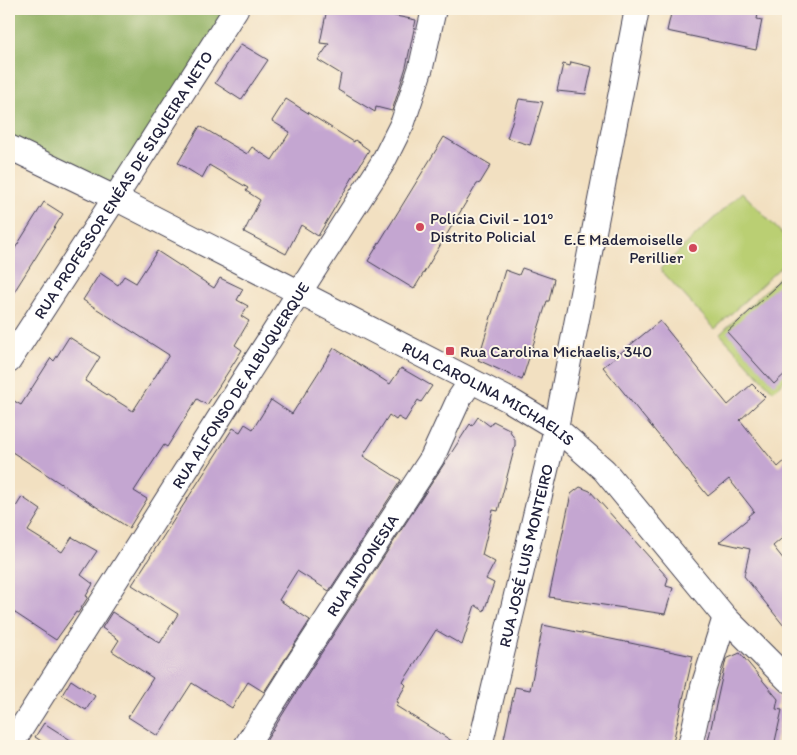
<svg xmlns="http://www.w3.org/2000/svg" width="797" height="755" viewBox="0 0 797 755" font-family="Itim,sans-serif">
<style>
.green{fill:#bacf73;stroke:#6e7857}
.forest{fill:#93b265;stroke:#5a6a50}
.building{fill:#c4a6d1}
.lines{fill:none;stroke-linecap:round;stroke-linejoin:round}
.minor-casing{stroke:#413e4f;stroke-width:26}
.minor{stroke:#fff;stroke-width:24}
.poi-dot{fill:#d1495b;stroke:#fcf5e5;stroke-width:2}
.labels{text-anchor:middle;stroke-width:4;stroke-linejoin:round;paint-order:stroke}
.street-label{font-size:16px;fill:#22223b;stroke:#fcf5e5}
.poi-label{font-size:16px;fill:#22223b;stroke:#fcf5e5;text-anchor:start}
</style>
<rect width="100%" height="100%" fill="#fcf5e5"/>
<filter id="ink" filterUnits="userSpaceOnUse"><feTurbulence type="fractalNoise" baseFrequency=".02" numOctaves="2"/><feDisplacementMap in="SourceGraphic" scale="10" xChannelSelector="R" yChannelSelector="G"/><feConvolveMatrix kernelMatrix="1 2 1 2 8 2 1 2 1" color-interpolation-filters="sRGB"/></filter>
<filter id="wash" filterUnits="userSpaceOnUse"><feTurbulence type="fractalNoise" baseFrequency=".0096" numOctaves="4" result="noise"/><feDisplacementMap in="SourceGraphic" scale="20" xChannelSelector="R" yChannelSelector="G"/><feGaussianBlur stdDeviation="1.12" result="paint"/><feColorMatrix in="noise" values="0 0 0 0 0 0 0 0 0 0 0 0 0 0 0 0 0 1.4 0 .05"/><feComposite in="paint" operator="in"/></filter>
<g filter="url(#wash)">
<rect width="100%" height="100%" fill="#f2e0c1"/>
<g class="green">
<polygon points="742,192 788,240 788,260 715,329 660,269"/>
<polygon points="788,269 788,377 773,391 720,334"/>
</g>
<polygon class="forest" points="9,9 236,9 115,198 9,145"/>
<g id="blocks">
<g class="building">
<polygon points="327,9 360,9 416,20 406,67 392,111 376,107 375,112 338,90 341,74 318,60 329,44 320,43"/>
<polygon points="672,9 759,9 757,19 762,20 756,50 667,31"/>
<polygon points="241,44 268,60 241,100 215,83"/>
<polygon points="571,62 592,67 586,94 557,91 563,64 570,66"/>
<polygon points="286,99 354,142 355,140 369,150 318,236 301,225 286,254 244,232 260,200 246,191 248,188 209,165 202,178 178,163 200,126 247,154 252,147 272,160 290,132 272,121"/>
<polygon points="519,99 543,102 530,145 507,138"/>
<polygon points="444,137 491,165 480,183 477,184 414,289 368,261"/>
<polygon points="44,202 63,214 9,300 9,258"/>
<polygon points="157,251 214,288 220,278 243,289 237,300 248,306 241,316 249,321 235,345 242,350 207,405 197,399 167,447 164,445 134,491 147,499 129,528 9,450 9,398 21,405 51,358 54,361 69,337 100,357 85,381 133,411 169,355 83,300 100,273 118,285 124,276 136,283"/>
<polygon points="522,268 554,279 549,301 547,301 522,380 478,360 505,270 519,275"/>
<polygon points="788,276 788,371 774,384 727,332"/>
<polygon points="660,321 728,405 752,384 765,397 740,420 778,467 788,458 788,533 773,546 788,565 788,631 744,576 750,549 719,542 749,518 748,516 754,511 729,479 708,496 603,367"/>
<polygon points="334,348 390,384 401,368 432,386 421,402 418,400 405,421 398,417 396,420 389,415 363,456 401,480 329,591 297,571 279,600 310,620 264,692 248,682 232,708 192,683 158,736 128,717 153,678 112,651 119,640 102,628 112,612 160,643 178,614 132,585 233,428 240,432 245,424 253,429 271,400 292,414"/>
<polygon points="478,417 490,426 493,421 509,429 515,440 515,446 498,511 493,510 482,555 495,562 486,579 494,583 484,611 475,605 462,645 436,630 403,682 406,685 396,702 398,703 396,706 460,746 263,746 309,672 470,424 472,426"/>
<polygon points="580,487 590,491 668,578 666,586 673,588 665,614 549,597 571,494"/>
<polygon points="22,497 41,510 28,531 62,552 72,537 97,551 81,575 93,584 86,596 88,597 78,613 76,612 56,640 9,609 9,518"/>
<polygon points="543,625 693,656 672,746 634,746 610,742 609,746 520,746 521,742 504,739 515,687 530,690"/>
<polygon points="740,653 778,699 776,709 782,710 774,746 707,746 726,659"/>
<polygon points="71,680 95,696 86,710 62,695"/>
<polygon points="44,723 80,746 49,746 35,737"/>
</g>
</g>
</g>
<g filter="url(#ink)">
<use href="#blocks" fill-opacity="0" stroke="#413e4f" stroke-width="1"/>
<g class="lines">
<g class="minor-casing">
<g id="minor">
<path id="s1" d="M9,147L115,198L511,401L556,428L604,470L725,617L788,680"/>
<path id="s2" d="M9,361L115,198L236,9"/>
<path id="s3" d="M10,746L299,293L382,164L403,122L421,67L434,9"/>
<path id="s4" d="M246,746L297,665L432,458L459,399L471,381"/>
<path id="s5" d="M480,746L556,428L637,9"/>
<polyline points="690,746 703,687 725,617"/>
</g>
</g>
<use href="#minor" class="minor"/>
</g>
</g>
<g class="poi-dot">
<circle cx="420" cy="227" r="5"/>
<circle cx="693" cy="248" r="5"/>
<rect x="445" y="346" width="10" height="10" rx="2.5"/>
</g>
<g class="labels">
<g class="street-label">
<text dy="6" stroke="none"><textPath href="#s2" startOffset="210">RUA PROFESSOR ENÉAS DE SIQUEIRA NETO</textPath></text>
<text dy="6" stroke="none"><textPath href="#s3" startOffset="428">RUA ALFONSO DE ALBUQUERQUE</textPath></text>
<text dy="6" stroke="none"><textPath href="#s1" startOffset="539">RUA CAROLINA MICHAELIS</textPath></text>
<text dy="6" stroke="none"><textPath href="#s5" startOffset="196">RUA JOSÉ LUIS MONTEIRO</textPath></text>
<text dy="6" stroke="none"><textPath href="#s4" startOffset="215">RUA INDONESIA</textPath></text>
</g>
<g class="poi-label">
<text x="430" y="224">Polícia Civil - 101º<tspan x="430" dy="18">Distrito Policial</tspan></text>
<text x="683" y="245" text-anchor="end">E.E Mademoiselle<tspan x="683" dy="18">Perillier</tspan></text>
<text x="460" y="357">Rua Carolina Michaelis, 340</text>
</g>
</g>
<rect width="797" height="755" fill="none" stroke="#fcf5e5" stroke-width="30"/>
</svg>
